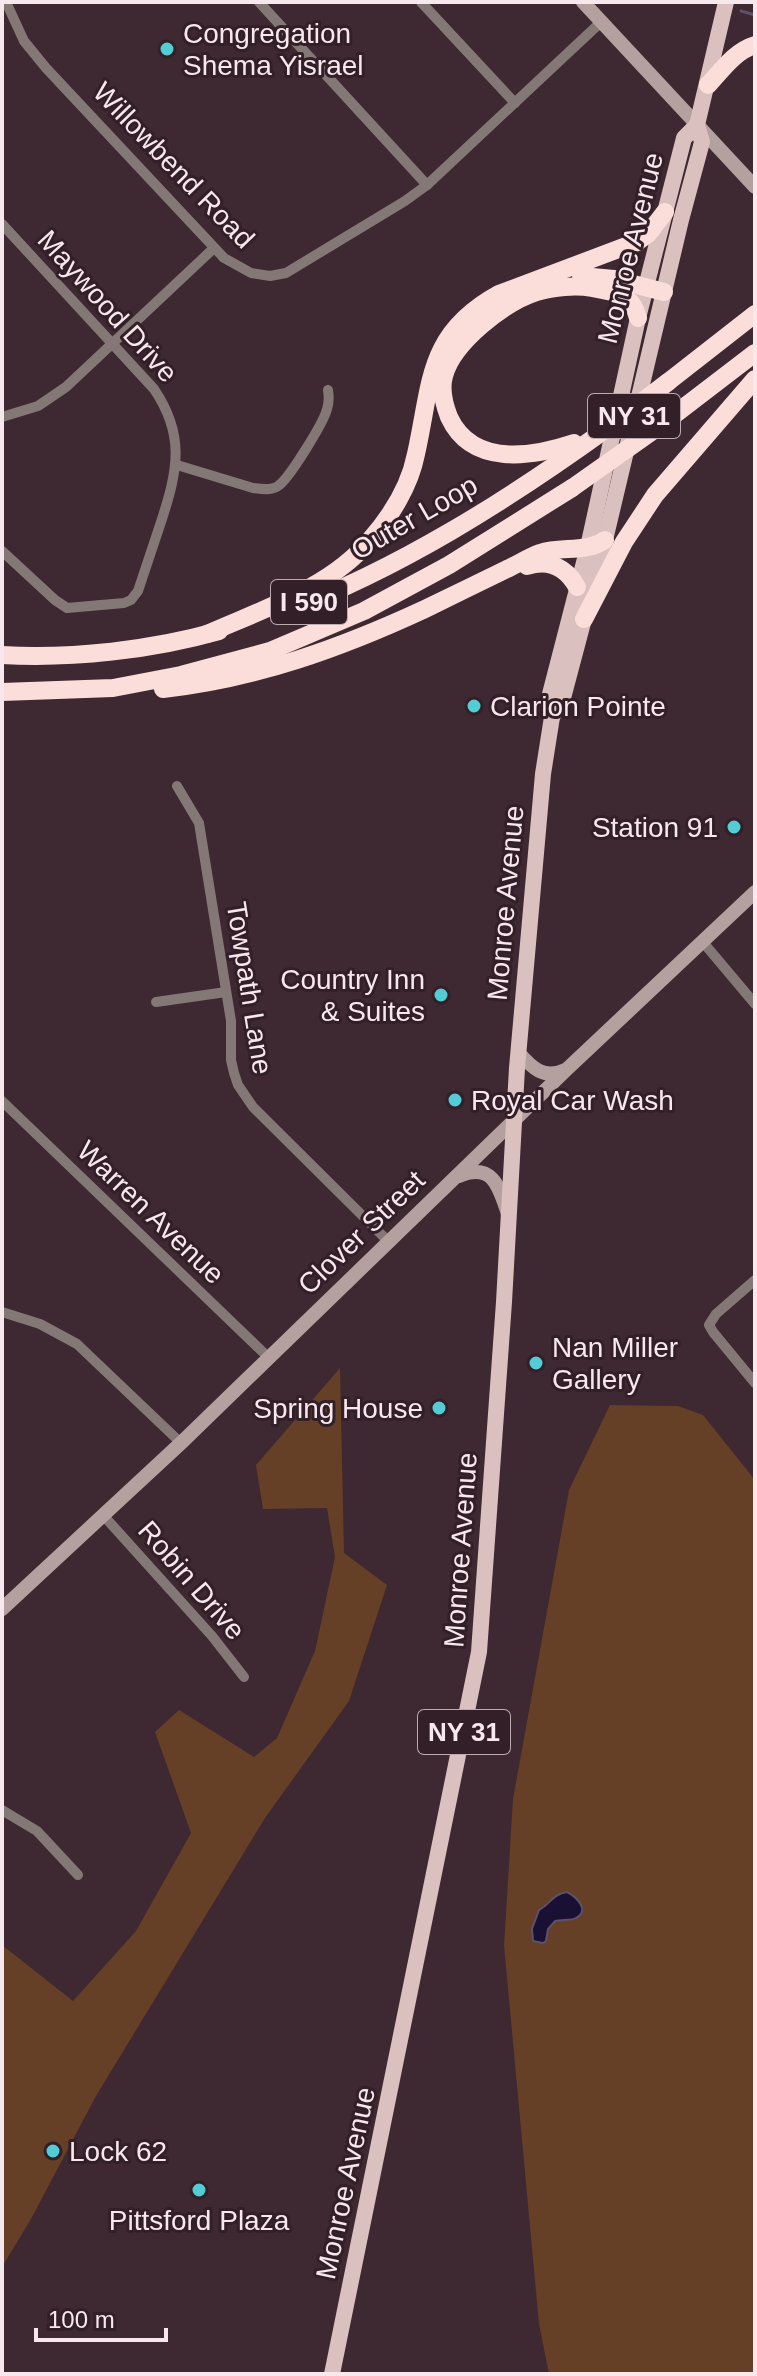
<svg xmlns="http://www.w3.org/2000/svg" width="757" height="2376" viewBox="0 0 757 2376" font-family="Arial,sans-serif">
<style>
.green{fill:#653f26}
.water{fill:#1a1034;stroke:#5c516c;stroke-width:2}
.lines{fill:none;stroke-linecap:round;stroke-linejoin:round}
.stream{stroke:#5c516c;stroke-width:3}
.street{stroke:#847877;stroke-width:10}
.secondary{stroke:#b4a19f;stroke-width:14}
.primary{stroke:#dac0be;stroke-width:16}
.highway{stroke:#fbddda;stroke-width:18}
.highway-bridge{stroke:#fbddda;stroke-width:18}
.poi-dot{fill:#52ccd5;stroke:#331f27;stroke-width:3}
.labels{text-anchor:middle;stroke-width:6;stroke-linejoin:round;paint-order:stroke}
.shield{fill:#331f27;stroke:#bcacb2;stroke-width:2}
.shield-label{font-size:26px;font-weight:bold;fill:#f7e8ed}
.poi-label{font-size:28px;fill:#f7e8ed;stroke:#331f27;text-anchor:start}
.street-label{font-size:28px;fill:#f7e8ed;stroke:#331f27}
</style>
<rect width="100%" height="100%" fill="#3e2831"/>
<g class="green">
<polygon points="340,1368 344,1553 387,1585 349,1701 265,1818 96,2096 31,2219 2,2267 2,1945 73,2001 136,1931 191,1833 155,1732 179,1710 254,1757 277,1738 315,1651 335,1557 327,1508 263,1509 256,1465"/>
<polygon points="610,1405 678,1406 703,1415 755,1480 755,2374 549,2374 539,2324 504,1945 513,1799 569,1490"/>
</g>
<path class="water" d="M567,1892C575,1896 591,1910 576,1918C571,1921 561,1919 555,1921L548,1929L546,1941L543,1943L533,1941L532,1929L539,1910C549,1905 553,1894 567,1892Z"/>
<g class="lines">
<polyline class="stream" points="741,11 755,15"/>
<g class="street">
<polyline points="6,2 24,41 46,68 224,258 251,273 270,276 286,273 405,201 427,185 601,22"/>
<polyline points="259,2 427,185"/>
<polyline points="421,2 515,103"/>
<path d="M2,224L154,389C185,435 178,469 162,519C154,543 146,567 138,591L131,600L124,603L67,608L55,600L2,551"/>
<polyline points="2,417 38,406 66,387 214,248"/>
<path d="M177,465L253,488C261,489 271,491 278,486C289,479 324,422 327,409C329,403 329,396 328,390"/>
<polyline points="177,786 199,823 231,1021 231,1060 234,1073 238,1085 253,1107 388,1241"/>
<polyline points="702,941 755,1004"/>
<polyline points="156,1002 226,992"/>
<polyline points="2,1101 268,1357"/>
<polyline points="755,1280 716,1314 709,1325 713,1332 755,1383"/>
<polyline points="2,1312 40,1324 77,1344 181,1443"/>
<polyline points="103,1515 212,1636 244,1677"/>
<polyline points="2,1810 37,1831 78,1875"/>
</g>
<g class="secondary">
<polyline points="583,2 755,187"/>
<path d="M518,1052C532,1068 544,1080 565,1070"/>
<path d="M459,1176C493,1162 499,1187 508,1214"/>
<polyline points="2,1609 181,1443 566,1070 755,892"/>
</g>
<g class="primary">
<polyline points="552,717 563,698 605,540 681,220 702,142 697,125 726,2"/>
<polyline points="332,2374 479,1652 504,1302 517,1068 543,774 552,717 550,694 588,547 638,318 684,138 697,125"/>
</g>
<g class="highway">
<path d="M708,85C722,70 735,51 755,45"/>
<polyline points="581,276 614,279 664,292"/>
<polyline points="668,382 755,314"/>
<polyline points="657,428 755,353"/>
<path d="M574,443C532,457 472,467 449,417C444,404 440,390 444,376C453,342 505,302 537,292C553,287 576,285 592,288C617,293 631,292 638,318"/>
<path d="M527,566C548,559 566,567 577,587"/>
<path d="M282,613C399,569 508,500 609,427"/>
<polyline points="584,619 624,542 655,495 755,379"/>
<path d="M207,634C263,609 330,588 370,540C391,516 410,485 416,454C432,383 426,334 499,294L637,242L648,234L665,212"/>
<path d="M2,655C72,659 152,650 219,631"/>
<path d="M163,689C255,679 341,648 425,609C452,596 480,582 507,569C518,564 529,557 540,553C562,546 586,553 605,540"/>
<polyline points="2,692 113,688 181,675 270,651 364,611 449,565 572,488"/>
</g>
<g class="highway-bridge">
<polyline points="609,427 668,382"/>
<polyline points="572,488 657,428"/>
</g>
</g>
<g class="poi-dot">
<circle cx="167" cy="49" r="8"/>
<circle cx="474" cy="706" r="8"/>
<circle cx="734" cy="827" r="8"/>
<circle cx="441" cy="995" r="8"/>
<circle cx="455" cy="1100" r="8"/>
<circle cx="536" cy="1363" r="8"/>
<circle cx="439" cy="1408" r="8"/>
<circle cx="53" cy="2151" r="8"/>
<circle cx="199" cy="2190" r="8"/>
</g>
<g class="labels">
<g class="shield">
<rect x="588" y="394" width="92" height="44" rx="6"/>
<rect x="271" y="580" width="76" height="44" rx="6"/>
<rect x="418" y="1710" width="92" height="44" rx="6"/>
</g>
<g class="shield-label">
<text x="634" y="425">NY 31</text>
<text x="309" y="611">I 590</text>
<text x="464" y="1741">NY 31</text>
</g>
<g class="poi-label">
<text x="183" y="43">Congregation<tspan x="183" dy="32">Shema Yisrael</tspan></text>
<text x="490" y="716">Clarion Pointe</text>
<text x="718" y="837" text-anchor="end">Station 91</text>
<text x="425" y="989" text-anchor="end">Country Inn<tspan x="425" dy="32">&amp; Suites</tspan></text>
<text x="471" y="1110">Royal Car Wash</text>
<text x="552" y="1357">Nan Miller<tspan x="552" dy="32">Gallery</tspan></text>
<text x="423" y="1418" text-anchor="end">Spring House</text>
<text x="69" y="2161">Lock 62</text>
<text x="199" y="2230" text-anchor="middle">Pittsford Plaza</text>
</g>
<g class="street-label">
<text transform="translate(174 165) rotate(46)" y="10">Willowbend Road</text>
<text transform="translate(630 248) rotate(-76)" y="10">Monroe Avenue</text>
<text transform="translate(108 306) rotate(48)" y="10">Maywood Drive</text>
<text transform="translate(414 517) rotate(-30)" y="10">Outer Loop</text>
<text transform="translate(505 903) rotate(-85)" y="10">Monroe Avenue</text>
<text transform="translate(250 988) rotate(81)" y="10">Towpath Lane</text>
<text transform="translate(151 1212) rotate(44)" y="10">Warren Avenue</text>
<text transform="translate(361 1232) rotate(-44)" y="10">Clover Street</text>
<text transform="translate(460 1550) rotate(-86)" y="10">Monroe Avenue</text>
<text transform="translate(192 1580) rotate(49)" y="10">Robin Drive</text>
<text transform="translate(345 2183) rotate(-78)" y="10">Monroe Avenue</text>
</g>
</g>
<rect width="757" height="2376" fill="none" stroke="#f7e8ed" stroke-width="8"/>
<path d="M36 2328v12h130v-12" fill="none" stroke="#f7e8ed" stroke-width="4"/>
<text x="48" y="2328" font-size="24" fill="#f7e8ed" stroke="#331f27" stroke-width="6" paint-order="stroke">100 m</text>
</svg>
